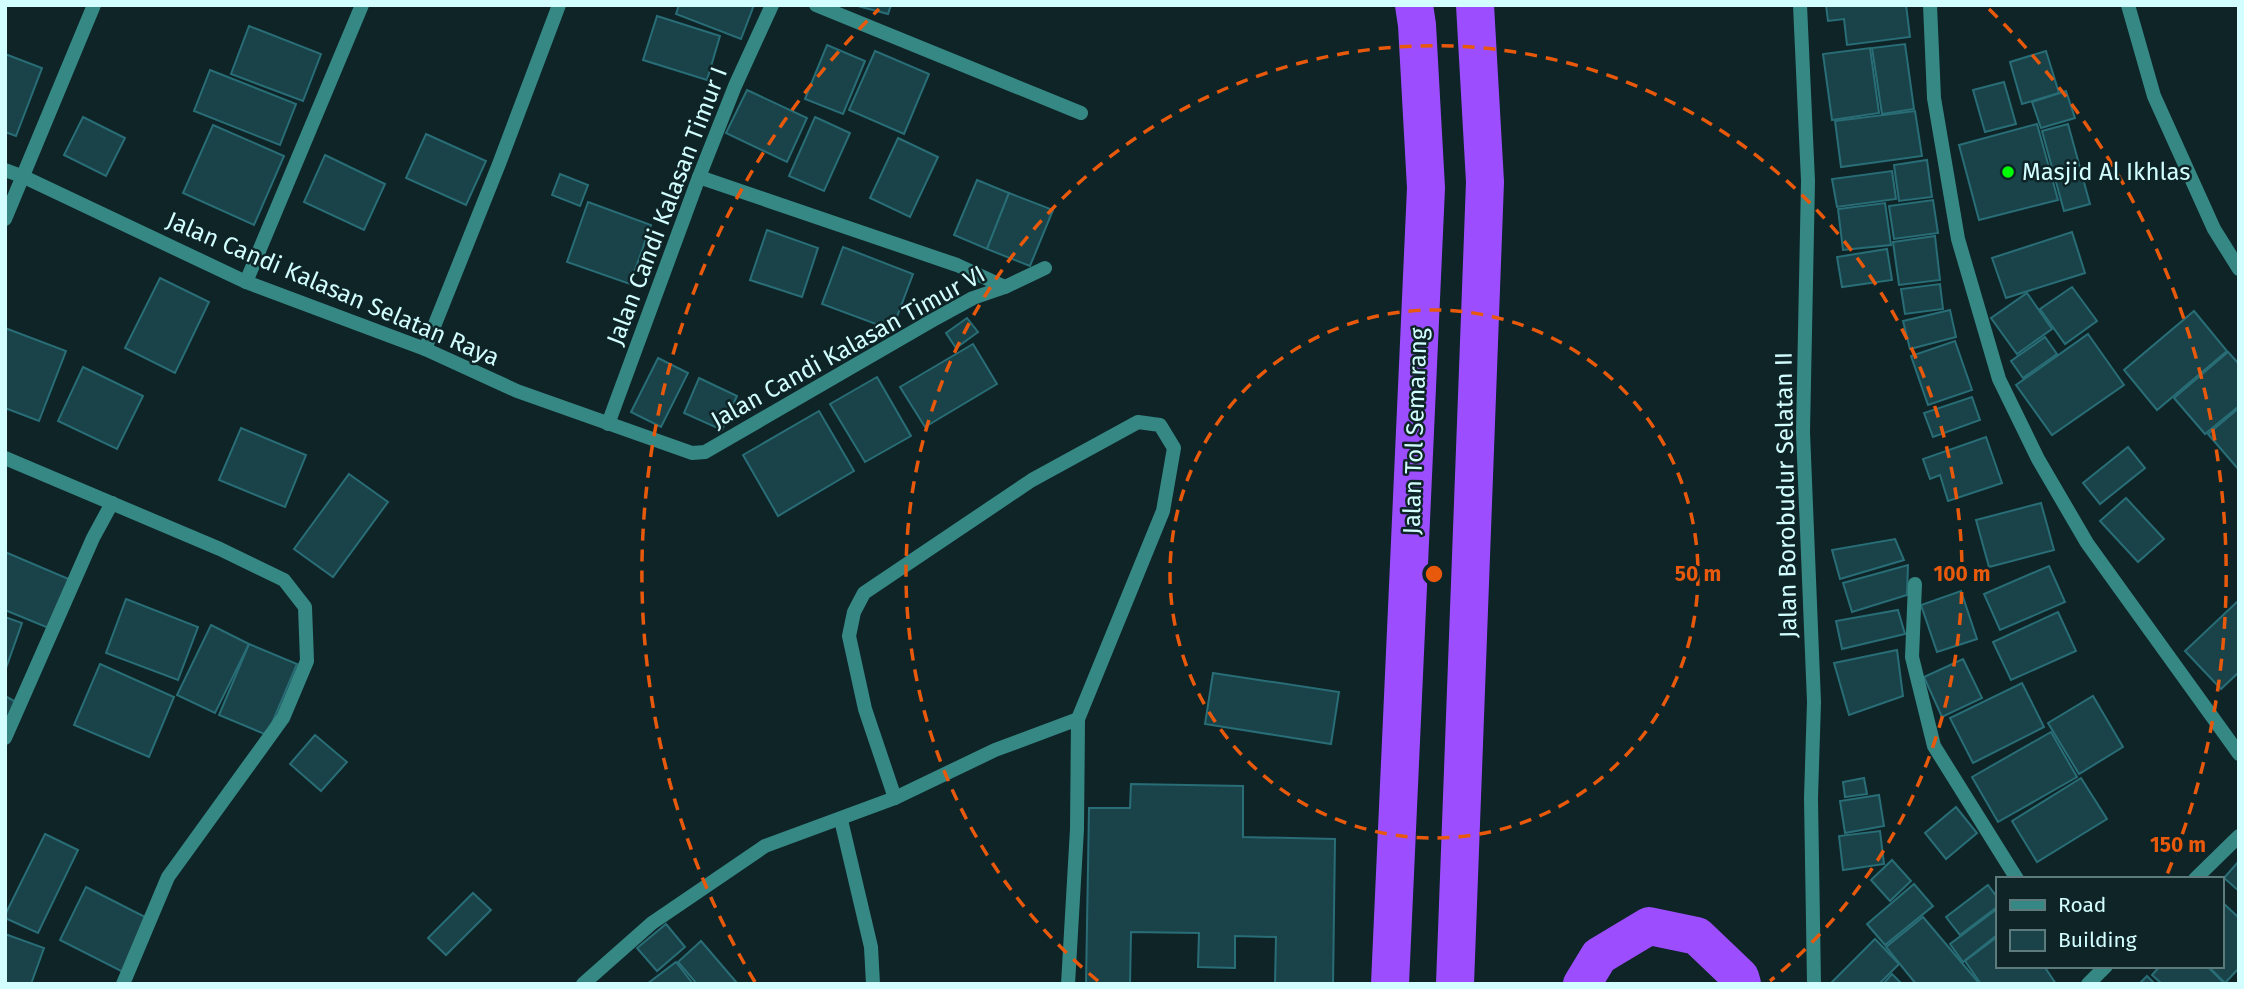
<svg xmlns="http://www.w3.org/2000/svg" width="2244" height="989" viewBox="0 0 2244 989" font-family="'Fira Sans',sans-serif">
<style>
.building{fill:#194349;stroke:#296d76;stroke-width:2}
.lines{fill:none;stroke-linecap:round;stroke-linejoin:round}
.street{stroke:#368885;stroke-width:14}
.highway{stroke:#9c4eff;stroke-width:38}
.ring{fill:none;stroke:#e8590c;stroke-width:3.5;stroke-dasharray:12 9}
.poi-dot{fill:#00fe04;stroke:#0e2427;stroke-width:2.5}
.labels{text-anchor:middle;stroke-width:5;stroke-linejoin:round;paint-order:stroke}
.poi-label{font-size:24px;fill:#d3feff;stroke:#0e2427;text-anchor:start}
.street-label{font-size:24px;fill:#d3feff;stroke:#0e2427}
.centre{fill:#e8590c;stroke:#0e2427;stroke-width:3.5}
.ring-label{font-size:21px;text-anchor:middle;font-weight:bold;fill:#e8590c;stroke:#0e2427;stroke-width:5;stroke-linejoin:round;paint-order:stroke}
</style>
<rect width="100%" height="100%" fill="#0e2427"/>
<g class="building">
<polygon points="679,5 754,5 741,39 676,14"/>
<polygon points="854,5 891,5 888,14"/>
<polygon points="1826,5 1906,5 1910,37 1847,45 1844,19 1828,21"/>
<polygon points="657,16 720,36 707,80 643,60"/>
<polygon points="249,26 321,54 303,101 231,74"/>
<polygon points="1905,44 1914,109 1882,114 1872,48"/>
<polygon points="827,45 865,61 843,114 805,99"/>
<polygon points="1870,48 1879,113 1832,120 1823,54"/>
<polygon points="875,51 929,74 904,134 849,110"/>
<polygon points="2046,51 2059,93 2022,104 2010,62"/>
<polygon points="5,54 42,68 16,136 5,132"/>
<polygon points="210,70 296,104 280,145 194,111"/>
<polygon points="2004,82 2016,124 1985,132 1973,90"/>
<polygon points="747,90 807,118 787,162 726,133"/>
<polygon points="2066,91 2075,118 2041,128 2032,102"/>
<polygon points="1915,111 1922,156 1841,167 1835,121"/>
<polygon points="83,117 125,138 106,176 64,155"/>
<polygon points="815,117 850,133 824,191 789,176"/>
<polygon points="2037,124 2058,200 1979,220 1959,145"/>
<polygon points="2068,124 2090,204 2064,211 2042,131"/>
<polygon points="213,125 284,156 254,225 183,193"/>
<polygon points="426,134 486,161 466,205 406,178"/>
<polygon points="898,138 938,157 910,217 870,198"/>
<polygon points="325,155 385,184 364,230 304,202"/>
<polygon points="1927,160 1932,197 1899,201 1894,165"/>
<polygon points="1892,171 1896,199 1837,207 1832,179"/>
<polygon points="560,174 588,185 580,206 552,195"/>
<polygon points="977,180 1009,193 987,249 954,235"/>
<polygon points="1009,193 1053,210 1030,266 987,249"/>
<polygon points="1933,200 1938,233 1894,239 1889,206"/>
<polygon points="588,202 651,225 630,284 567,262"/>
<polygon points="1885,203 1891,245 1843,250 1838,209"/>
<polygon points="767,230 818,248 802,297 750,280"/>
<polygon points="2072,232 2085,273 2006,298 1992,258"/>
<polygon points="1935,236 1940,280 1899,285 1893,242"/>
<polygon points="843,247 913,274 892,330 822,304"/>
<polygon points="1887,249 1892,280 1842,287 1837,257"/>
<polygon points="160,278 209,302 175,373 125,348"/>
<polygon points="1940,284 1943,309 1905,314 1901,289"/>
<polygon points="2072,287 2097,321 2065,344 2040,309"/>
<polygon points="2027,293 2052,329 2017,354 1991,318"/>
<polygon points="1950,310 1956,337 1910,349 1903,321"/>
<polygon points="2194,311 2227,351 2157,410 2124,370"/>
<polygon points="967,318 978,332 956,348 946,333"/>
<polygon points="5,328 66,351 39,421 5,408"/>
<polygon points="2088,334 2124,385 2052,435 2016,385"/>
<polygon points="2045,337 2057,354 2023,378 2011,361"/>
<polygon points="1955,341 1972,390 1928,405 1911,356"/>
<polygon points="973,344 997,384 925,427 900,387"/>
<polygon points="2228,352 2239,364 2239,406 2205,434 2174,398"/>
<polygon points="658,358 688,373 661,427 631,412"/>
<polygon points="83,367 143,396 117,449 58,421"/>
<polygon points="877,377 911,436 865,462 830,404"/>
<polygon points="699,378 737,396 722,430 684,413"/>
<polygon points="1972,397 1980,420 1933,437 1924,413"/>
<polygon points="2239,408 2239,470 2208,434"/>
<polygon points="819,411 854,471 778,516 743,455"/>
<polygon points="241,428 306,455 285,507 219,480"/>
<polygon points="1986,437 2002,483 1948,501 1940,475 1930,479 1923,459"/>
<polygon points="2128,447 2145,468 2100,504 2083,483"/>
<polygon points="349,474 388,502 333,577 294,549"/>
<polygon points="2126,498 2164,539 2138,562 2100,521"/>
<polygon points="2041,503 2054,550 1989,567 1976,520"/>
<polygon points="1895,539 1904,560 1840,579 1832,550"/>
<polygon points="5,552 71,580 51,629 5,610"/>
<polygon points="1908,565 1907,595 1852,612 1843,583"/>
<polygon points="2049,566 2065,602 2000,630 1984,594"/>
<polygon points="1961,591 1977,639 1937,652 1921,605"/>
<polygon points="126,599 198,627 178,680 106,653"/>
<polygon points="2239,600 2239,672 2221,689 2185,651"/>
<polygon points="1898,610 1905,634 1842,649 1836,621"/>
<polygon points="2058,612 2076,651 2011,680 1993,642"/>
<polygon points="5,617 22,623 5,671"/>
<polygon points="211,625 249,644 215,713 177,695"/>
<polygon points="249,644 297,664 267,735 219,715"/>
<polygon points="1897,650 1903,696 1849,715 1834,663"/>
<polygon points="1963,659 1982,698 1942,717 1924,677"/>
<polygon points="100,664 174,697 149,757 74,725"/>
<polygon points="1213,673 1339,692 1331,744 1205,724"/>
<polygon points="2022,683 2044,727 1973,763 1950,718"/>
<polygon points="5,696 16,702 5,724"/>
<polygon points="2093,696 2123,747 2079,774 2048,723"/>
<polygon points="2051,732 2077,777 1998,822 1972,777"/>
<polygon points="315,735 347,762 321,791 290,764"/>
<polygon points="1864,778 1867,794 1845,797 1843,782"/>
<polygon points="2081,778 2107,819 2037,862 2012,821"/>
<polygon points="1131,784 1243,786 1243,837 1335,839 1333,984 1275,984 1276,937 1235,936 1235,968 1198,967 1199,933 1131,932 1130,984 1086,984 1089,808 1130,808"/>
<polygon points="1879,795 1884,826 1845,833 1840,801"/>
<polygon points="1956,807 1977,833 1946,859 1925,833"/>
<polygon points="1880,831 1884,864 1843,870 1839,836"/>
<polygon points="45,834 78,850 38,933 5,918 5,915"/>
<polygon points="1892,860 1911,881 1890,901 1871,880"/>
<polygon points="2239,861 2239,891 2224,878"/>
<polygon points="1914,884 1933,906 1885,945 1867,924"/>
<polygon points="1988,885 1997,897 1997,907 1960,935 1946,917"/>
<polygon points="86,887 149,919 123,972 60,940"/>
<polygon points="473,893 491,910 446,955 428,938"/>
<polygon points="2221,901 2239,918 2239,968 2225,983 2208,966 2221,966"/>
<polygon points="1997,909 1997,935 1963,962 1950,944"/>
<polygon points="1923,917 1979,983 1916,984 1886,947"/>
<polygon points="666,924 685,947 657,971 637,948"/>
<polygon points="5,934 44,948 31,984 5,984"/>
<polygon points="1997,937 1997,966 2044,966 2056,984 1981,984 1965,961"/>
<polygon points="1875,939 1899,964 1879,984 1830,984"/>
<polygon points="701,941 737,983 736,984 697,984 678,962"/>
<polygon points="676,962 693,984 647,984"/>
<polygon points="2160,966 2207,966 2225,984 2162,984 2152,975"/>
<polygon points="1892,974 1902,984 1883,984"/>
<polygon points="2147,976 2155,984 2139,984"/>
</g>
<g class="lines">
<g class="street">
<polyline points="816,5 1081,113"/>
<polyline points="1800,5 1808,181 1803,432 1814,702 1811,798 1814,984"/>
<polyline points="1930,5 1934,98 1958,239 1999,379 2038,459 2087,543 2239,754"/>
<polyline points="2128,5 2154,96 2214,229 2239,269"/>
<polyline points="5,170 24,177 246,282 425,349 517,391 692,453 705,452 933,320 973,298 1005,287 957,265 699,177"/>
<polyline points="5,219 94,5"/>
<polyline points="246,282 362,5"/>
<polyline points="1005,287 1045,268"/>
<polyline points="425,349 499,164 559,5"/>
<polyline points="608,424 699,177 735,86 772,5"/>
<polyline points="5,458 220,549 284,580 305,607 307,661 283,718 168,877 123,984"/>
<polyline points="1915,584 1912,657 1934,746 2017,879"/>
<polyline points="5,738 93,538 112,503"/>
<polyline points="895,798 865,709 849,636 854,612 864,593 1032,480 1138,422 1160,425 1174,448 1163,511 1078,719"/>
<polyline points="841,820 871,947 873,984"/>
<polyline points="2195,879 2239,836"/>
<polyline points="583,984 652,923 765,846 895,798 995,750 1078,719 1077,829 1068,984"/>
<polyline points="2088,984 2106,966"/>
</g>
<g class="highway">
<polyline points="1390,984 1426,188 1417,25 1414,5"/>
<polyline points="1455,984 1485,182 1475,5"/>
<polyline points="1582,984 1599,956 1649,926 1697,936 1740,977 1742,984"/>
</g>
</g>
<g class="ring">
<circle cx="1434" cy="574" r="264"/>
<path d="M1098 981A528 528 0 1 1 1770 981"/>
<path d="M755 982A792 792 0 0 1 879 9M1989 9A792 792 0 0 1 2166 877"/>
</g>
<circle class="poi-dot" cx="2008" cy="172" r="7"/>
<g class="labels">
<g class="poi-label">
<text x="2022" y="180">Masjid Al Ikhlas</text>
</g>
<g class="street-label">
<text transform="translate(667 206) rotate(-69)" y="8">Jalan Candi Kalasan Timur I</text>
<text transform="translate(333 289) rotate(23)" y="8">Jalan Candi Kalasan Selatan Raya</text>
<text transform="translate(848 347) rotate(-29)" y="8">Jalan Candi Kalasan Timur VI</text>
<text transform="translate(1415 431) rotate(-88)" y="8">Jalan Tol Semarang</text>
<text transform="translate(1786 495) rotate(-91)" y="8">Jalan Borobudur Selatan II</text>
</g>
</g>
<circle cx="1434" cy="574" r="10" class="centre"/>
<g class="ring-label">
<text x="1698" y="581">50 m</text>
<text x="1962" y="581">100 m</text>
<text x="2178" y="852">150 m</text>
</g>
<rect width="2244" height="989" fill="none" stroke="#d3feff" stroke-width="14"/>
<rect x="1996" y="877" width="228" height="91" fill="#0e2427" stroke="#5d7b7d" stroke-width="2"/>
<rect x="2010" y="900" width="35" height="10" fill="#368885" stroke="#5d7b7d" stroke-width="2"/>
<text x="2058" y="912" font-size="21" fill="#d3feff">Road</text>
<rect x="2010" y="930" width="35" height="21" fill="#194349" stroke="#5d7b7d" stroke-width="2"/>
<text x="2058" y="947" font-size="21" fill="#d3feff">Building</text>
</svg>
